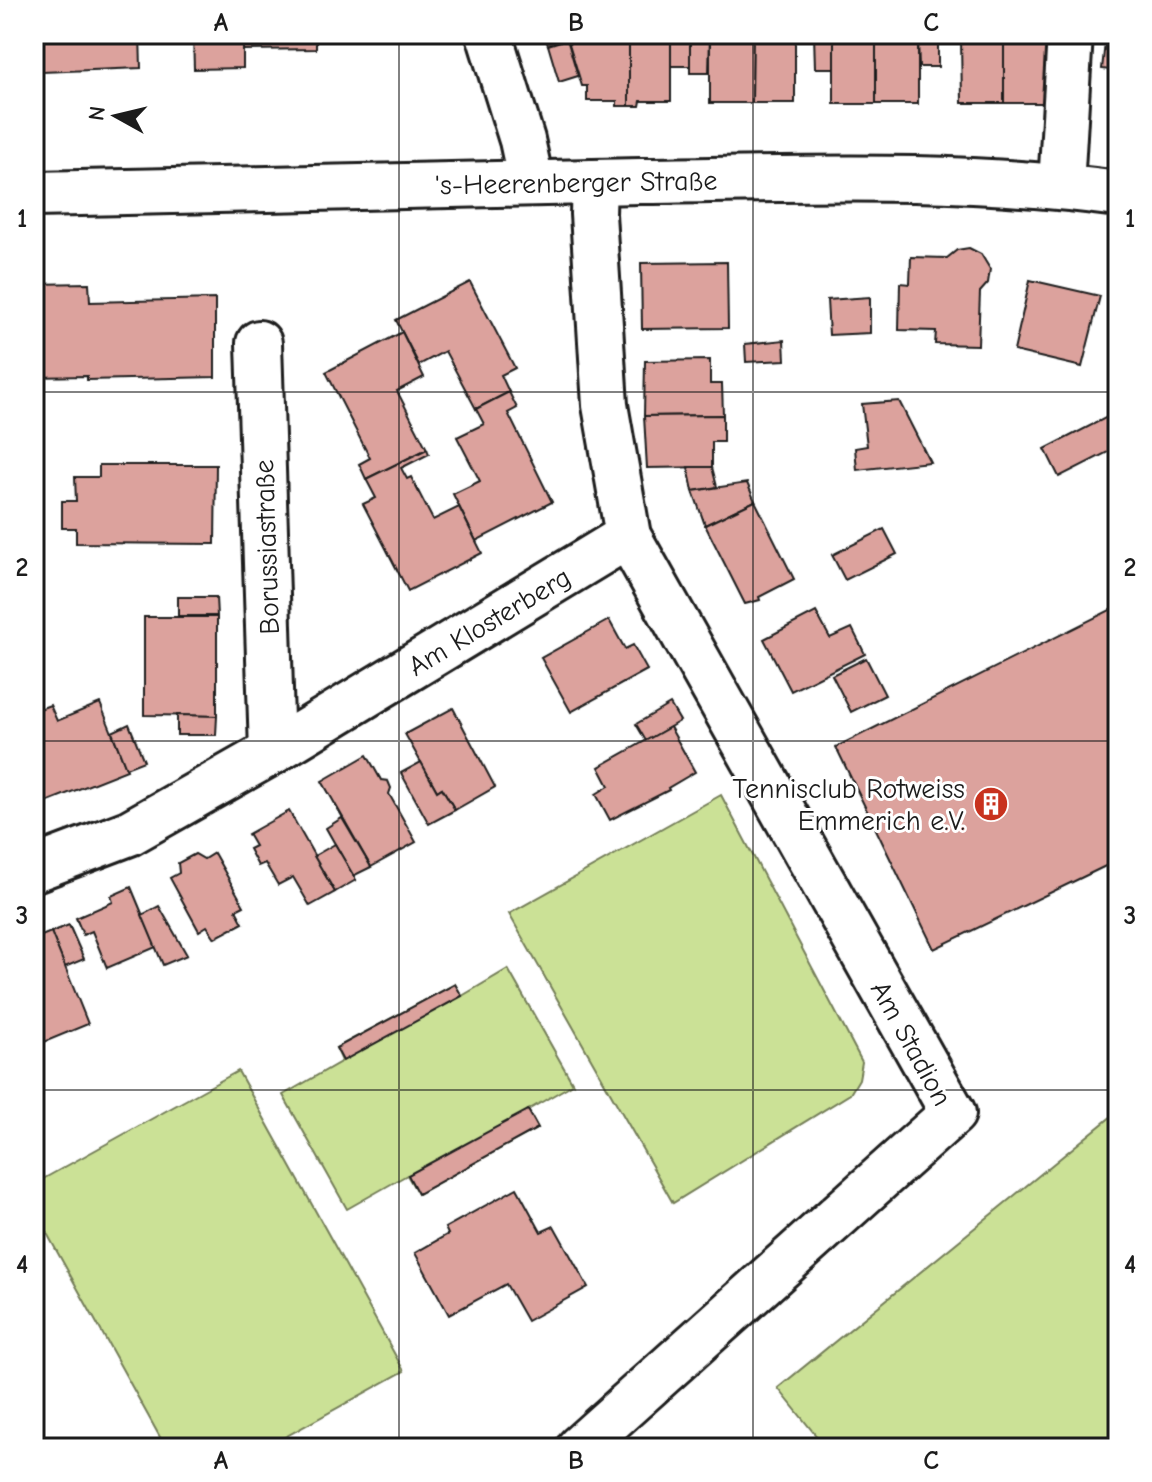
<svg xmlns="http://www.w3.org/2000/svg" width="1152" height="1482" viewBox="0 0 1152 1482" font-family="'Comic Neue',sans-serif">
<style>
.green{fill:#cbe196;stroke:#747e59;stroke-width:2}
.building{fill:#dca29d;stroke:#1c1c1c;stroke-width:2}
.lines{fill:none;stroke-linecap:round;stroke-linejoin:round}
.minor-casing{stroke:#1c1c1c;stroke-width:50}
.tertiary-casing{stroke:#1c1c1c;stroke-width:50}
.minor{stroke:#fff;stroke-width:44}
.tertiary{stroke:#fff;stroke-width:44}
.grid{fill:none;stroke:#1c1c1c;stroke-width:2;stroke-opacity:0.55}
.labels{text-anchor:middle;stroke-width:6;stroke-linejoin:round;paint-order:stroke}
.street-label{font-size:28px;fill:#1c1c1c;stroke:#fff}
.poi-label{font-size:28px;fill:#1c1c1c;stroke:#fff;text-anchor:end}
.neatline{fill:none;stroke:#1c1c1c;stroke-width:3}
.grid-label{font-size:26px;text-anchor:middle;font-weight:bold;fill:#1c1c1c}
</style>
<rect width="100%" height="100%" fill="#fff"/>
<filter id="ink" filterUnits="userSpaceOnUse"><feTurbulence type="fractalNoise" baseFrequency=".0125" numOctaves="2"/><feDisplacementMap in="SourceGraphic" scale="16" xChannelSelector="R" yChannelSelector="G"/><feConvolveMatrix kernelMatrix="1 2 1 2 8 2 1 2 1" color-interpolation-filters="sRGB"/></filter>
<g filter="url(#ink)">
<g class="green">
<polygon points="721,795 862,1062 859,1079 850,1094 673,1203 509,914"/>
<polygon points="508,969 573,1084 528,1110 538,1128 418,1194 407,1175 347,1209 283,1095 342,1061 336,1048 455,984 462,996"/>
<polygon points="238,1071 404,1371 265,1448 166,1448 34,1210 34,1184"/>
<polygon points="1112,1116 1118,1124 1118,1448 826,1448 778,1388"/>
</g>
<g class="building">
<polygon points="41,34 140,34 141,68 42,72"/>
<polygon points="193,34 243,34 243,68 194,69"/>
<polygon points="243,34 316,34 316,49 243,50"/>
<polygon points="544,34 566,34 567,39 548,45"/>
<polygon points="566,34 629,34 629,106 617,106 617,101 587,101 587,86 582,86"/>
<polygon points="629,34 671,34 671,101 641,101 640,106 629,106"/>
<rect x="671" y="34" width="19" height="32"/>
<polygon points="690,34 710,34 709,73 690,73"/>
<polygon points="710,34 753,34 752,103 710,103"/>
<polygon points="753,34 795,34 795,103 752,103"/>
<polygon points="814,34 836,34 834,68 815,68"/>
<polygon points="915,34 938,34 938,67 919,67 918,38 915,38"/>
<polygon points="1106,34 1118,34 1118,71 1102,69"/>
<rect x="834" y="38" width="42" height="66"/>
<rect x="876" y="38" width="42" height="66"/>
<polygon points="961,38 1004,38 1004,103 962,103"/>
<rect x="1004" y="38" width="42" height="65"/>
<polygon points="567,39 578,76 559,82 548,45"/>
<polygon points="969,248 981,254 990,269 988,283 980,292 978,345 935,344 936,331 899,330 900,283 910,284 911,257 947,258 957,250"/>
<polygon points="727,262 728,328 642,329 641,263"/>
<polygon points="1030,280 1100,296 1082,367 1014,351"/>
<polygon points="470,282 515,368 501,375 509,392 476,409 445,351 419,365 396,320"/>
<polygon points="89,283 90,302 215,299 215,377 87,380 87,376 34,377 34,284"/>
<polygon points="870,297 870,333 829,335 827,300"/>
<polygon points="402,332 424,377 397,391 427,449 366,479 359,464 370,458 326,372"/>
<polygon points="784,340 785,360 746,362 745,344"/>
<polygon points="710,360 710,384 722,384 723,415 644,416 645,361"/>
<polygon points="509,392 517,408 508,413 552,502 476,541 453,494 480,481 457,437 484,424 476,409"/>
<polygon points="899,401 930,462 857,470 855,448 867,446 862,404"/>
<polygon points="723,415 723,442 712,442 712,467 647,468 644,416"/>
<polygon points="1111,415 1118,430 1118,447 1059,477 1045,449"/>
<polygon points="427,449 429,454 401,468 407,479 411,477 433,520 459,507 482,553 408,591 363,504 376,498 366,479"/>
<polygon points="99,465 216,465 215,544 76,543 76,528 62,528 62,501 76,501 75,477 99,477"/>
<polygon points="688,467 712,467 717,487 693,491"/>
<polygon points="747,483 755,501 705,525 693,491"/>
<polygon points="755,501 794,579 759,597 760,600 745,604 705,525"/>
<polygon points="884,529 897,554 845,580 832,555"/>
<polygon points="178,597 216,597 217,616 178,616"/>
<polygon points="1118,606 1118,860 934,949 836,747"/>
<polygon points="816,612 830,638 852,628 865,654 791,691 764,639"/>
<polygon points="144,617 217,617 217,716 144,715"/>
<polygon points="609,620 625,649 633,645 647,670 571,712 541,658"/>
<polygon points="866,658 885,695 851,712 832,675"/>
<polygon points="100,703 127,770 41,804 34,787 34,711 50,705 57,721"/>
<polygon points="670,704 680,721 646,741 636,724"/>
<polygon points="453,708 495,787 455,810 442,788 437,791 405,734"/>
<polygon points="177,715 217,716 216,735 177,735"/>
<polygon points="129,724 144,761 126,768 112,732"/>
<polygon points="670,727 695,772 668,788 669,790 610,820 596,794 609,786 599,767"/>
<polygon points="367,755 381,780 388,781 391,788 389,794 416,842 371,867 322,781"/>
<polygon points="421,762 437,791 442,788 455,810 429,824 401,773"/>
<polygon points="289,811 335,892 310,906 293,877 278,885 265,863 258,866 249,849 255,846 248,834"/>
<polygon points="342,818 371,867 353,876 326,828"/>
<polygon points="335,844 356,880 335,892 314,856"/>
<polygon points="214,853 244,906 236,910 243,923 215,938 207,926 199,931 170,878 179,873 178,863 195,854 204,859"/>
<polygon points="131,887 156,947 107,968 92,931 83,935 76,918 113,902 111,896"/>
<polygon points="159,906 187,955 163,965 142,915"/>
<polygon points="69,925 84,959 65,967 51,932"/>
<polygon points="51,932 88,1024 42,1043 34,1024 34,939"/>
<polygon points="455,984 462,996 343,1061 336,1048"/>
<polygon points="528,1110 538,1128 418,1194 408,1175"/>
<polygon points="517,1188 541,1232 554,1226 588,1287 527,1321 506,1284 449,1315 415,1253 448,1234 445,1228"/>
</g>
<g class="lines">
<g class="minor-casing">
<g id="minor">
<polyline points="489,34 522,140 531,182"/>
<polyline points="1061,186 1070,34"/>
<polyline points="259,343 272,752"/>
<polyline points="34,869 129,833 272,752 628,536"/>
<polyline points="579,1448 953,1113 628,536 605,405 593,214 594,182"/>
</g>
</g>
<g class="tertiary-casing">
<path id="tertiary" d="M34,194C236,188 438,184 640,181C799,179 960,172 1118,194"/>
</g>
<use href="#minor" class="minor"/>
<use href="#tertiary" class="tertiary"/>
</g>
</g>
<path class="grid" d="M399,34V1448M753,34V1448M34,392H1118M34,741H1118M34,1090H1118"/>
<defs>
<g id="building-disc" transform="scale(1.8)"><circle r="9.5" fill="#c8321e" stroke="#fff"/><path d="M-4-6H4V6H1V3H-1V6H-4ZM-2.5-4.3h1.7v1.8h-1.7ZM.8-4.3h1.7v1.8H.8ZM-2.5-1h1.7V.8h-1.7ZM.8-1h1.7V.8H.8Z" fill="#fff"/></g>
</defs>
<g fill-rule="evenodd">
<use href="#building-disc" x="991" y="804"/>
</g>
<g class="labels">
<g class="street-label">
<text transform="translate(576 182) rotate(-1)" y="10">'s-Heerenberger Straße</text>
<text transform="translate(266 547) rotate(-92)" y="10">Borussiastraße</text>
<text transform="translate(489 621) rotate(-31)" y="10">Am Klosterberg</text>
<text transform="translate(912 1043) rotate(61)" y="10">Am Stadion</text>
</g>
<g class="poi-label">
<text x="965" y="798">Tennisclub Rotweiss<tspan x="965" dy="32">Emmerich e.V.</tspan></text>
</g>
</g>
<rect width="1152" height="1482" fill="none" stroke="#fff" stroke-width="88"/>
<g transform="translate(116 116) rotate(278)" stroke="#ffffff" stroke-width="6" paint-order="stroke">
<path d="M0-6L14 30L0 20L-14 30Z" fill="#1c1c1c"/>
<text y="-12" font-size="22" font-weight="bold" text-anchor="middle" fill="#1c1c1c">N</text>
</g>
<rect x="44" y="44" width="1064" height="1394" class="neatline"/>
<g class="grid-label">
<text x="221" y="31">A</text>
<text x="576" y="31">B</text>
<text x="931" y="31">C</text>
<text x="22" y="227">1</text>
<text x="1130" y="227">1</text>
<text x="22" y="576">2</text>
<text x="1130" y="576">2</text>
<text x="22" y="924">3</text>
<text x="1130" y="924">3</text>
<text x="22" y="1273">4</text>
<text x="1130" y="1273">4</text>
<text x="221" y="1469">A</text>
<text x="576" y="1469">B</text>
<text x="931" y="1469">C</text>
</g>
</svg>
